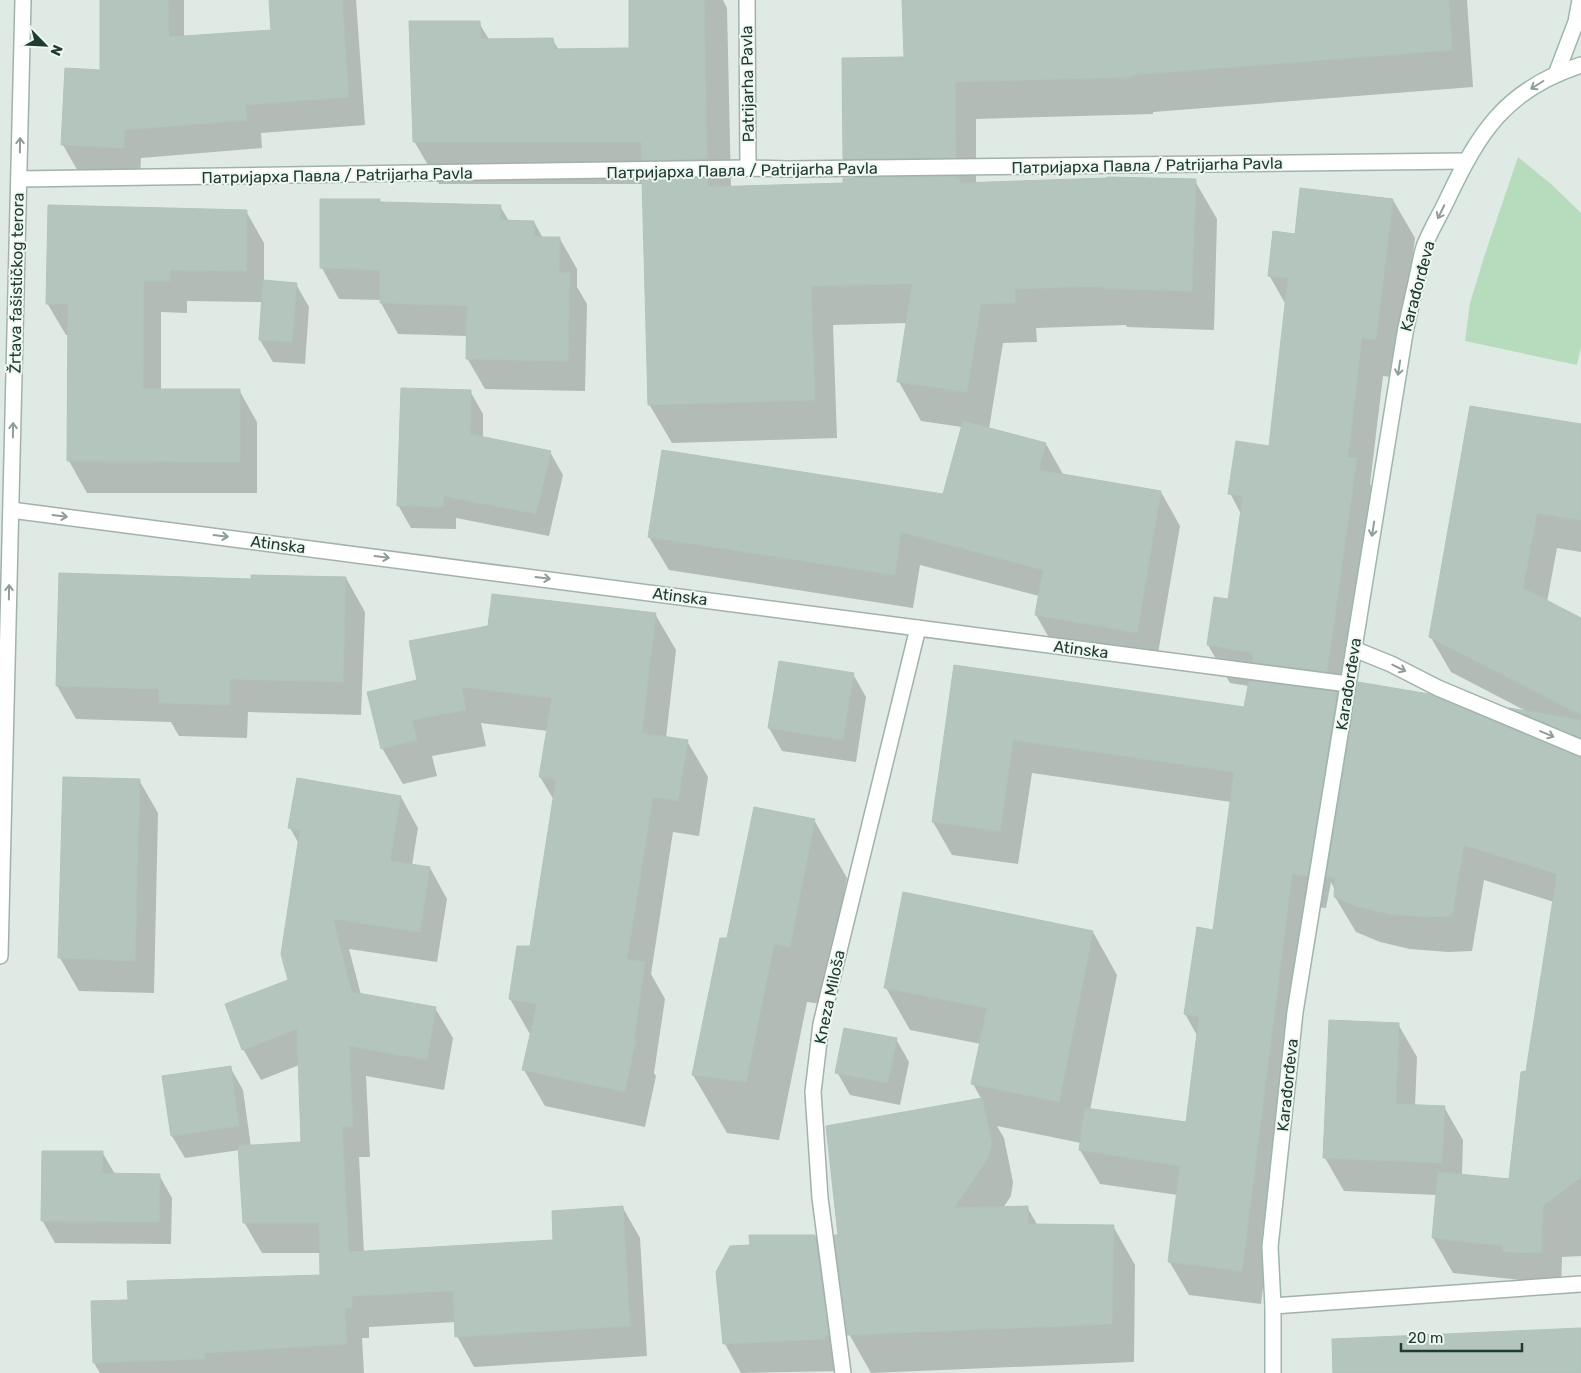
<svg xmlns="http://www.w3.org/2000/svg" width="1581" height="1373" viewBox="0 0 1581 1373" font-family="Rubik,sans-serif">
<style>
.green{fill:#b7dcbd}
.shadow{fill:#0003}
.building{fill:#b4c5bd;stroke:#b1c4ba}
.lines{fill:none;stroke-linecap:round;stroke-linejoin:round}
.street-casing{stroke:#a2b2ab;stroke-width:18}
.secondary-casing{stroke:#9eb6ab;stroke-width:18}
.street{stroke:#fff;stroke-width:15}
.secondary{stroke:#fff;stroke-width:15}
.oneway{stroke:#909d98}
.labels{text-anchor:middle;stroke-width:4;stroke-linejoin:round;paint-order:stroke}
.street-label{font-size:16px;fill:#203b31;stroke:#eff7f2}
</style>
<rect width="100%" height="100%" fill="#dfeae4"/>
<polygon class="green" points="1518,157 1551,184 1581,213 1581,347 1577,365 1465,341 1470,303 1485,254"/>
<g class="shadow">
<polygon points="101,0 184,0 184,37 273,31 271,0 356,0 365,125 261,133 262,148 141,158 140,176 79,173 63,145 101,71"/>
<polygon points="630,0 723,0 727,8 731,187 844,184 856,179 844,159 905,58 903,0 1467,0 1473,87 1153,112 1153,114 976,119 976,184 1195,181 1217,219 1214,330 1127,327 1126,325 1036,328 1037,342 1003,343 989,429 1046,444 1064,476 1161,492 1180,526 1156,665 1055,648 1036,615 1039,596 920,565 913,608 669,570 649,537 944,495 962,427 921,421 899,382 908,323 833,325 837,438 672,443 649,404 644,184 439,184 414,141 479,23 490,41 552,39 559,50 630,49"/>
<polygon points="380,200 381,204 500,206 509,221 534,222 543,238 560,239 577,269 577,287 587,304 585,391 485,389 467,358 467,336 398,334 381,303 381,300 339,299 322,268"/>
<polygon points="1393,200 1415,238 1398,378 1383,376 1370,484 1378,497 1346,709 1353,721 1528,737 1512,710 1528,712 1451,672 1430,636 1581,426 1581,552 1557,548 1547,602 1581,620 1581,1256 1562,1257 1561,1288 1525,1287 1521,1280 1453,1273 1433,1238 1437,1195 1344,1191 1325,1158 1398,1024 1417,1057 1415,1106 1444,1107 1463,1140 1462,1175 1510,1180 1554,902 1484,880 1472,951 1448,952 1410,949 1380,942 1356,932 1335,897 1335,890 1331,882 1326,908 1310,907 1261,1304 1189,1295 1169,1261 1178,1195 1100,1184 1080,1150 1081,1143 997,1126 1004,1138 1013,1182 1011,1196 1003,1208 1027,1207 1038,1226 1113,1226 1135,1265 1134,1362 871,1373 849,1334 840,1236 982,1100 973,1084 981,1044 910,1030 886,988 1093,932 1117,975 1090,1110 1187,1123 1198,1037 1185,1014 1214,931 1231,802 1032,773 1018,864 952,855 933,822 955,667 1246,708 1249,686 1230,683 1208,645 1229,600 1241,514 1230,493 1270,447 1286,305 1269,275 1296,235"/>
<polygon points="246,211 264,243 264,282 296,284 309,307 305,364 273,362 260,340 263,302 187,301 187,313 161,312 161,390 239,390 257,422 257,493 87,493 69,461 69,335 66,335 47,303"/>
<polygon points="470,391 483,414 483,438 550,452 563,475 549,536 456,518 456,529 411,528 398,505"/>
<polygon points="60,575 252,581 346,578 365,612 361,715 248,712 247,738 179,736 171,722 76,719 57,686"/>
<polygon points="655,614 676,650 666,738 687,741 708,777 699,836 673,832 651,974 665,999 654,1073 656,1076 645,1127 545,1106 524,1070 531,1036 510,999 531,947 554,800 540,777 548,731 481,723 486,746 432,756 437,776 403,784 382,748 418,681"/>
<polygon points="853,674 866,697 856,762 782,751 769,728"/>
<polygon points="65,778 139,780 158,813 154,993 79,991 60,958"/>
<polygon points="401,797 418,828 412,865 430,868 447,899 437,962 349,949 361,995 435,1008 453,1038 444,1090 366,1076 370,1157 359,1157 364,1253 555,1241 623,1208 640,1238 647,1356 474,1367 457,1336 456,1322 369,1327 369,1338 362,1338 364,1373 100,1373 94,1363 92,1302 129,1301 321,1276 321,1253 262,1253 244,1222 240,1150 185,1158 172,1136 163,1077 230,1067 243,1090 251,1147 303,1144 299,1065 261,1080 243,1049 289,981 299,844 290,828"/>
<polygon points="814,820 847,878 823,1004 807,1002 779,1140 727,1133 693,1075 728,939"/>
<polygon points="896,1039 909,1062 900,1105 850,1095 837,1072"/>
<polygon points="102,1152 115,1174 159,1175 172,1198 171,1244 55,1243 42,1220"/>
<polygon points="815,1236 834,1269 843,1371 741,1373 725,1344 717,1272 751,1246"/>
</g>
<g class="building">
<polygon points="100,0 168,0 169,37 271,30 269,0 342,0 349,97 245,105 247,120 125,130 124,148 61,145 65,68 100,70"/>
<polygon points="629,0 704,0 707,159 642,160 641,142 413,142 409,21 480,21 481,39 553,38 555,49 629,48"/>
<polygon points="902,0 1449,0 1452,50 1132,75 1132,77 955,82 956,158 843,159 842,58 904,57"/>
<polygon points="956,176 956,179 960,179 960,183 1106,178 1107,177 1196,179 1192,291 1103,289 1103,286 1015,289 1015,303 981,304 967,392 897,382 912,284 811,286 815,400 648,405 642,179 707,178 708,187 843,183 843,178"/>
<polygon points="1300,188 1393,199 1376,340 1362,338 1348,457 1357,458 1327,672 1252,662 1253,653 1207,645 1214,597 1228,599 1243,496 1228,494 1236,441 1269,446 1288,278 1268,276 1273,231 1295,234"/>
<polygon points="320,199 380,199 380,202 501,205 500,220 534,221 534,237 560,237 559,273 570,272 568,361 466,359 467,306 380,303 380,270 320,268"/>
<polygon points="48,205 247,210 246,271 170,270 170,281 144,281 143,389 240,389 240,462 67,461 68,304 46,304"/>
<polygon points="263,280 297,283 292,342 259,340"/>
<polygon points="401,388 471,390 470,434 551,451 536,514 444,496 443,507 397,506"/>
<polygon points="1470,406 1581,424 1581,520 1537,513 1523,588 1581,618 1581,715 1429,637"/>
<polygon points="963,421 1046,443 1039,470 1161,491 1137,633 1035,615 1043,570 901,532 895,575 648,537 662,450 943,494"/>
<polygon points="59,573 251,579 251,575 346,577 343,682 230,679 229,705 159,703 159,689 56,686"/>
<polygon points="492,594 656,613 642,733 688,740 678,801 653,797 627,959 645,962 634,1039 636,1039 625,1092 522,1070 537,1004 509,999 517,946 530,946 556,780 539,777 552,698 462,687 466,710 412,720 417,740 381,749 367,692 417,680 409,641 488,626"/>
<polygon points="779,661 854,673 843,740 768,728"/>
<polygon points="954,665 1244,707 1249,681 1337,692 1308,876 1292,874 1242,1271 1168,1262 1180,1166 1079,1150 1085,1108 1186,1122 1199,1017 1184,1014 1197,927 1213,930 1234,772 1013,740 1000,831 932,822"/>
<polygon points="1358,682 1429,694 1581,757 1581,1177 1543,1206 1541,1253 1503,1252 1503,1246 1432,1238 1438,1172 1509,1179 1521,1072 1526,1071 1557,874 1464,845 1452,916 1427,917 1389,914 1358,907 1334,897 1335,878 1326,877"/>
<polygon points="1509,708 1581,720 1581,738"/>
<polygon points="63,777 140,779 135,961 58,958"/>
<polygon points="297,778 401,796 390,861 430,867 420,932 333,919 352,992 436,1007 427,1060 349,1046 353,1126 342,1127 349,1252 553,1240 552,1211 623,1206 630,1326 455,1337 453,1291 352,1296 352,1308 345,1308 347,1344 204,1353 205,1359 93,1363 91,1301 128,1300 127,1281 320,1275 319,1223 243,1223 238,1146 301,1142 297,1029 242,1050 225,1004 288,980 281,954 300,830 288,828"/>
<polygon points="754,807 815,819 790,947 774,944 746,1082 692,1075 720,938 727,938"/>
<polygon points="903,892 1093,931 1059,1102 971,1084 987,1008 884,988"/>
<polygon points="1329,1020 1399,1023 1396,1104 1445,1106 1442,1163 1323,1158"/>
<polygon points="844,1028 897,1038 888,1083 835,1073"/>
<polygon points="231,1066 239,1126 171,1136 162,1076"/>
<polygon points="982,1098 992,1143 989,1157 954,1208 1028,1206 1028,1224 1114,1225 1112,1324 847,1335 834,1235 838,1235 826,1126"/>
<polygon points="42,1151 103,1151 102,1173 160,1174 159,1222 41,1221"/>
<polygon points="749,1235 815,1235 829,1335 825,1336 825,1339 723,1344 716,1272 730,1246 750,1245"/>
<polygon points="1581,1328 1581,1373 1333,1373 1332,1339"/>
</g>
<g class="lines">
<g class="street-casing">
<g id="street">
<polyline points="747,0 748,168"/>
<polyline points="19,179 748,168 788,169 1466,161"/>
<polyline points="11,510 1348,684"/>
<polyline points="1354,649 1391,664 1438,688 1581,748"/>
<polyline points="0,956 23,0"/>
<polyline points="1273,1306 1581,1284"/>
<polyline points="843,1373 820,1198 813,1092 821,1024 918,628"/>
</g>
</g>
<g class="secondary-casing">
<g id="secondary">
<polyline points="1557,72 1576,22 1580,0"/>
<path d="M1273,1373V1306L1270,1247L1295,1012L1405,333C1409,313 1414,293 1418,273C1420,265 1421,256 1424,247C1430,231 1440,215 1447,200C1479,132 1506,89 1581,65"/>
</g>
</g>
<use href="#street" class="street"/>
<use href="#secondary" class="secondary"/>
</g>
<defs><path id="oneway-shaft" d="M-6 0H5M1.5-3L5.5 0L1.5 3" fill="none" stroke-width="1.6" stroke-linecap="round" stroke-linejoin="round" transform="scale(1.25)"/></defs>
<g class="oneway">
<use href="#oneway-shaft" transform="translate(1537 85) rotate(148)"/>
<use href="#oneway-shaft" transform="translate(20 145) rotate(-89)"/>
<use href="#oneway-shaft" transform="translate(1441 212) rotate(116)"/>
<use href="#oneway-shaft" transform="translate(1399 368) rotate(99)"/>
<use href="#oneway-shaft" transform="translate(13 430) rotate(-89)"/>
<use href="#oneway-shaft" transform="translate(60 516) rotate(7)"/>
<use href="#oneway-shaft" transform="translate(1373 529) rotate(99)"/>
<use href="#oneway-shaft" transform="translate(221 536) rotate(7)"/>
<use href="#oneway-shaft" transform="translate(382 557) rotate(7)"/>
<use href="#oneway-shaft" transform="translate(543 578) rotate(7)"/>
<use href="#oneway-shaft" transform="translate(9 592) rotate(-89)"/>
<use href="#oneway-shaft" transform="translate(1399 668) rotate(26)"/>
<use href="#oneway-shaft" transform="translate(1547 734) rotate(23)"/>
</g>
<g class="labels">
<g class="street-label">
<text transform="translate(747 84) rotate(-91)" y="6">Patrijarha Pavla</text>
<text transform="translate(1147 165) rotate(-1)" y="6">Патријарха Павла / Patrijarha Pavla</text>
<text transform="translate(742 170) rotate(-1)" y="6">Патријарха Павла / Patrijarha Pavla</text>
<text transform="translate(337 175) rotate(-1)" y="6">Патријарха Павла / Patrijarha Pavla</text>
<text transform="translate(16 283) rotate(-89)" y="6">Žrtava fašističkog terora</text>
<text transform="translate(1417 286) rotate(-75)" y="6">Karađorđeva</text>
<text transform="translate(278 544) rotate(7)" y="6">Atinska</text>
<text transform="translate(680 596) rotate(7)" y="6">Atinska</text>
<text transform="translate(1081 649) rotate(7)" y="6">Atinska</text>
<text transform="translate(1348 684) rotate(-81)" y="6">Karađorđeva</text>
<text transform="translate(829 997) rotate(-78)" y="6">Kneza Miloša</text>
<text transform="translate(1287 1085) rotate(-84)" y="6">Karađorđeva</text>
</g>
</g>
<g transform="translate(45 45) rotate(114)" stroke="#eff7f2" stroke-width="4" paint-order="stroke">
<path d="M0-4L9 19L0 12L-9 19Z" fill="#203b31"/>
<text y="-8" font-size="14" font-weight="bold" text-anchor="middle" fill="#203b31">N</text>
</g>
<path d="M1401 1343v8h121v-8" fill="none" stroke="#203b31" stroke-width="2.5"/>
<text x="1408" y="1343" font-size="15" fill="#203b31" stroke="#eff7f2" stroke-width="4" paint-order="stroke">20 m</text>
</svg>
